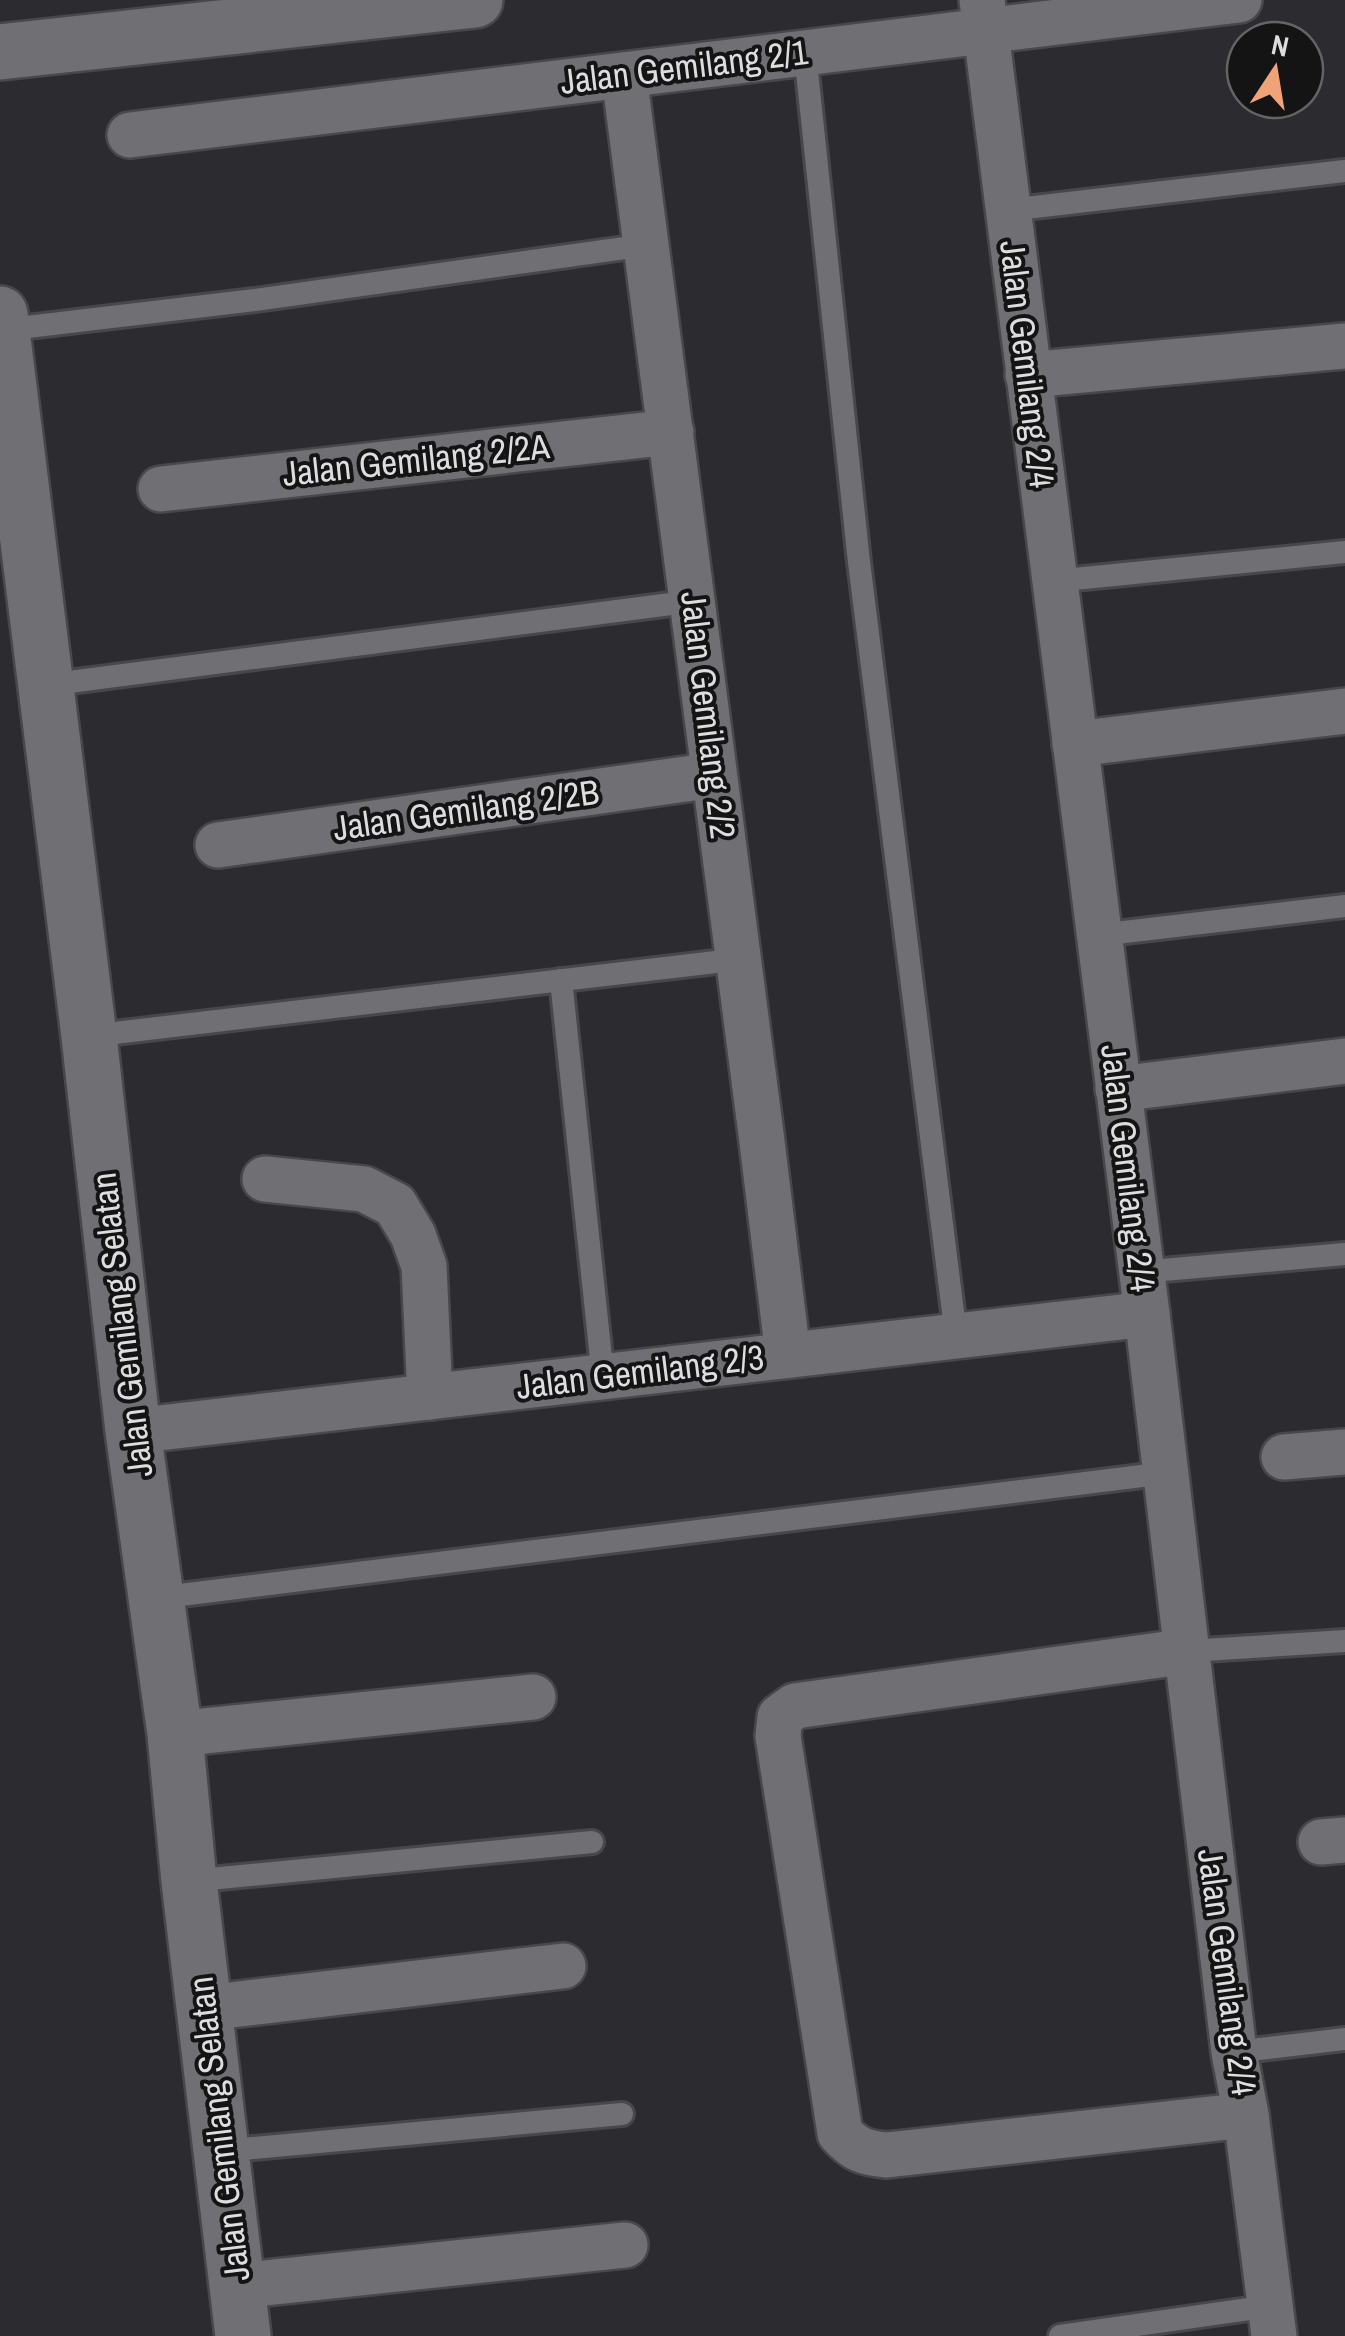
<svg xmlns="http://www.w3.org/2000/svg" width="1345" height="2336" viewBox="0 0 1345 2336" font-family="'Archivo Narrow',sans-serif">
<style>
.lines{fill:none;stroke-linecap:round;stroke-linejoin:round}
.service-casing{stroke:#48484b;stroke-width:28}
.minor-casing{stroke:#48484b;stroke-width:50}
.tertiary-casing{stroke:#48484b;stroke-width:60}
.service{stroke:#707074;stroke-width:22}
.minor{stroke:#707074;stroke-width:45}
.tertiary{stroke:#707074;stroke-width:55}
.labels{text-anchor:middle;stroke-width:8;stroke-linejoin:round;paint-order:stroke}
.street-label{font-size:35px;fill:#dddcdf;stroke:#141415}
</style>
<rect width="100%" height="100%" fill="#2c2b2f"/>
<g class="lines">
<g class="service-casing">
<g id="service">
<polyline points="805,53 859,562 956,1336"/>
<polyline points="1008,210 1345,171"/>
<polyline points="2,330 255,300 646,245"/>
<polyline points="1054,581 1345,552"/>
<polyline points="46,685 694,601"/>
<polyline points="1099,935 1345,906"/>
<polyline points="561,980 603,1377"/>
<polyline points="89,1036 741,959"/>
<polyline points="1140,1272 1345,1254"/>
<polyline points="156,1598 1166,1473"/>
<polyline points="1188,1651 1345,1641"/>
<polyline points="189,1881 592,1842"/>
<polyline points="1234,2052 1345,2039"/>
<polyline points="221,2151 622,2114"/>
<polyline points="1060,2336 1270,2306"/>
</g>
</g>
<g class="minor-casing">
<g id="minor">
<polyline points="982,0 1147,1314 1234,2052 1246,2115 1274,2336"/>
<path d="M624,75C679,502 737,928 788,1355"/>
<polyline points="130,135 1239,0"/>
<polyline points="1028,375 1345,346"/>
<polyline points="161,489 671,432"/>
<polyline points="1075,744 1345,711"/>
<polyline points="218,845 714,775"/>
<polyline points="1118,1089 1345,1061"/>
<polyline points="265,1179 364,1189 395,1205 413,1235 424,1266 430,1397"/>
<polyline points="133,1431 1147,1314"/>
<polyline points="1284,1457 1345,1452"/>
<path d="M1188,1651L795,1706L780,1717L778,1736L840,2133C855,2150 865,2153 887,2155L1246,2115"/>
<polyline points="175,1734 533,1697"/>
<polyline points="1321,1842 1345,1840"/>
<polyline points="205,2008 563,1966"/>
<polyline points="237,2286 625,2245"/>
</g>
</g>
<g class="tertiary-casing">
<g id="tertiary">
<polyline points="0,52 475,0"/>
<polyline points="0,314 89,1036 133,1431 175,1734 189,1881 243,2336"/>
</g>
</g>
<use href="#service" class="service"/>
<use href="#minor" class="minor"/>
<use href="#tertiary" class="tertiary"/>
</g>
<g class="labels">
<g class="street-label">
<text transform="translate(684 67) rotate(-7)" y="12">Jalan Gemilang 2/1</text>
<text transform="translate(1027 364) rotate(83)" y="12">Jalan Gemilang 2/4</text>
<text transform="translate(416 460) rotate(-6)" y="12">Jalan Gemilang 2/2A</text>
<text transform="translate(708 715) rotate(83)" y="12">Jalan Gemilang 2/2</text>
<text transform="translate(466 810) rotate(-8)" y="12">Jalan Gemilang 2/2B</text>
<text transform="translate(1128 1168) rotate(83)" y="12">Jalan Gemilang 2/4</text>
<text transform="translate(122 1325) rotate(-97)" y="12">Jalan Gemilang Selatan</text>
<text transform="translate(640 1372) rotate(-7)" y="12">Jalan Gemilang 2/3</text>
<text transform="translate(1227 1972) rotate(82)" y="12">Jalan Gemilang 2/4</text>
<text transform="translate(219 2129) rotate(-97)" y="12">Jalan Gemilang Selatan</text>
</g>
</g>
<g transform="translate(1275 70) rotate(12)"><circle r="48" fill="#141415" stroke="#646466" stroke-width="2.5"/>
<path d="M0-8L18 38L0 25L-18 38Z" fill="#efa377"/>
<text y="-15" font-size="28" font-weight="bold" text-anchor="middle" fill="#dddcdf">N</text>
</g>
</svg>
